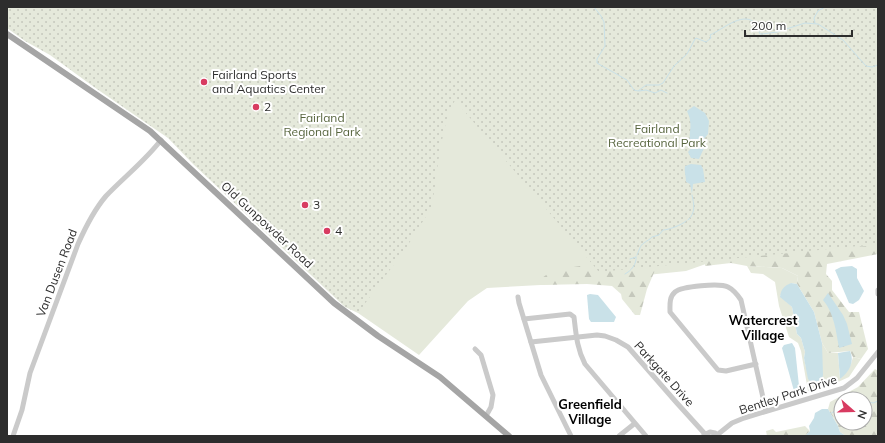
<svg xmlns="http://www.w3.org/2000/svg" width="885" height="443" viewBox="0 0 885 443" font-family="Mulish,sans-serif">
<style>
.grass{fill:#e5e9db}
.forest{fill:url(#forest-firs);fill-rule:evenodd}
.park{fill:url(#park-dots)}
.water{fill:#c9e1e8}
.lines{fill:none;stroke-linecap:round;stroke-linejoin:round}
.stream{stroke:#c9e1e8;stroke-width:1}
.minor{stroke:#cacaca;stroke-width:5}
.major{stroke:#a5a5a5;stroke-width:6}
.poi-dot{fill:#d83b61;stroke:#fff;stroke-width:1.5}
.labels{text-anchor:middle;stroke-width:4;stroke-linejoin:round;paint-order:stroke}
.poi-label{font-size:12px;fill:#2d2d2d;stroke:#fff;text-anchor:start}
.park-label{font-size:12px;fill:#57653e;stroke:#fff}
.street-label{font-size:12px;fill:#2d2d2d;stroke:#fff}
.neighbourhood-label{font-size:13px;font-weight:bold;fill:#000;stroke:#fff}
</style>
<defs>
<pattern id="forest-firs" width="22" height="20" patternUnits="userSpaceOnUse"><rect width="22" height="20" fill="#e5e9db"/><path d="M5 1l3.5 6h-7zM16 11l3.5 6h-7z" fill="#c5c8bc"/></pattern>
<pattern id="park-dots" width="8" height="8" patternUnits="userSpaceOnUse"><rect width="8" height="8" fill="#e5e9db"/><path d="M2 2h.1M6 6h.1" fill="none" stroke="#c5c8bc" stroke-width="1.8" stroke-linecap="round"/></pattern>
</defs>
<rect width="100%" height="100%" fill="#fff"/>
<g class="grass">
<polygon points="462,72 878,96 878,248 737,253 686,271 559,284 487,288 468,301 419,355 358,313 357,303"/>
<polygon points="747,266 782,268 798,276 797,284 791,283 780,296 792,307 797,334 801,338 805,352 804,358 806,367 822,354 822,343 828,353 838,353 840,379 851,364 853,357 861,359 849,377 838,382 808,391 801,351 798,343 789,337 779,306 775,282 763,274 751,273"/>
</g>
<g class="forest">
<polygon points="878,246 878,254 827,264 826,274 832,281 832,290 849,312 859,312 868,349 861,359 853,357 850,351 828,353 822,343 814,312 797,284 798,276 782,268 747,266 731,263 705,266 705,260 843,247"/>
<polygon points="604,258 641,262 656,268 647,289 640,315 635,315 622,299 621,294 612,286 587,284 541,285 542,278 553,270 587,265"/>
<path d="M875,369L878,371V436H846L840,432L838,426L828,409L830,402L858,387ZM841,399H865V423H841Z"/>
<polygon points="805,426 810,431 805,436 767,436 766,431 773,429 776,432"/>
</g>
<polygon class="park" points="7,7 878,7 878,244 599,272 455,100 447,118 440,149 432,207 406,248 358,313 345,307 193,164 168,138 94,87 50,55 25,41 7,28"/>
<g class="water">
<path d="M694,106L705,113L709,121L708,134L703,140L704,148L699,159L691,158L688,152L692,147V144C687,137 692,129 690,121C690,117 688,114 687,111Z"/>
<path d="M691,164L701,165L703,169L705,182L693,184L692,194L690,184L686,182C686,176 684,171 685,166Z"/>
<polygon points="852,266 857,269 857,278 864,291 859,300 853,304 849,303 835,270 841,267"/>
<path d="M791,283L797,284L814,312L822,343L823,375L821,382L813,384L808,379L804,358L805,352L801,338L797,334L792,307L780,297C781,289 784,286 791,283Z"/>
<path d="M828,293L843,315L847,324L852,344L839,348C836,331 834,313 823,300Z"/>
<polygon points="590,294 598,295 616,317 614,322 591,322 589,319 587,295"/>
<polygon points="792,343 795,348 799,386 796,390 794,391 782,348 784,345"/>
<path d="M850,351C855,362 849,372 840,379L838,353Z"/>
<polygon points="822,409 828,409 838,426 840,432 846,436 805,436 810,431 809,426 814,418 815,413"/>
</g>
<g class="lines">
<g class="stream">
<path d="M594,7L601,16L604,22L605,46L597,59V63L627,80L634,90L638,91L646,85H659L663,83L674,66L687,54L695,39L696,38L706,42L711,38L710,35C722,30 741,12 754,22C757,25 758,30 760,34H762L777,32L805,23L818,24L843,40L866,66L872,67L878,65"/>
<polyline points="815,23 814,18 818,11 825,7"/>
<polyline points="639,91 646,90 655,93 661,90 667,93"/>
<path d="M688,220C696,213 694,204 692,195"/>
<path d="M637,255C639,251 640,245 644,243C648,240 649,240 652,237L659,235L663,230C668,230 682,225 686,221"/>
<polyline points="630,259 636,257"/>
<path d="M625,274C631,271 637,264 636,257"/>
<polyline points="865,401 873,403 878,401"/>
<polyline points="830,414 841,407"/>
</g>
<g class="minor">
<polyline points="878,290 878,294"/>
<polyline points="518,297 519,303 541,375 571,436"/>
<path d="M524,319L570,314L574,317C576,334 577,349 585,364L646,436"/>
<polyline points="531,342 597,335 605,336 616,340 628,347 676,402 705,434"/>
<polyline points="475,349 481,355 493,395 491,407 486,416"/>
<path d="M756,364L726,371L718,370L670,312C670,305 669,297 675,292C682,286 720,283 728,287C734,290 737,294 741,300L766,411"/>
<polyline points="704,435 710,432 715,433 717,436"/>
<polyline points="717,435 732,423 744,418 844,388 857,378 878,352"/>
<path d="M13,436L22,410L30,373L78,244C86,226 94,210 106,196C124,177 145,161 161,140"/>
<polyline points="619,436 634,424"/>
</g>
<polyline class="major" points="7,34 150,131 334,303 378,336 440,377 509,436"/>
</g>
<g class="poi-dot">
<circle cx="204" cy="82" r="4"/>
<circle cx="256" cy="107" r="4"/>
<circle cx="305" cy="205" r="4"/>
<circle cx="327" cy="231" r="4"/>
</g>
<g class="labels">
<g class="poi-label">
<text x="212" y="79">Fairland Sports<tspan x="212" dy="14">and Aquatics Center</tspan></text>
<text x="264" y="111">2</text>
<text x="313" y="209">3</text>
<text x="335" y="235">4</text>
</g>
<g class="park-label">
<text x="322" y="122">Fairland<tspan x="322" dy="14">Regional Park</tspan></text>
<text x="657" y="133">Fairland<tspan x="657" dy="14">Recreational Park</tspan></text>
</g>
<g class="street-label">
<text transform="translate(267 225) rotate(43)" y="4">Old Gunpowder Road</text>
<text transform="translate(57 273) rotate(-69)" y="4">Van Dusen Road</text>
<text transform="translate(664 374) rotate(48)" y="4">Parkgate Drive</text>
<text transform="translate(788 395) rotate(-18)" y="4">Bentley Park Drive</text>
</g>
<g class="neighbourhood-label">
<text x="763" y="325">Watercrest<tspan x="763" dy="15">Village</tspan></text>
<text x="590" y="409">Greenfield<tspan x="590" dy="15">Village</tspan></text>
</g>
</g>
<rect width="885" height="443" fill="none" stroke="#2d2d2d" stroke-width="16"/>
<g transform="translate(853 411) rotate(110)"><circle r="19" fill="#ffffff" stroke="#ababab"/>
<path d="M0-3L7 15L0 10L-7 15Z" fill="#d83b61"/>
<text y="-6" font-size="11" font-weight="bold" text-anchor="middle" fill="#2d2d2d">N</text>
</g>
<path d="M745 30v6h107v-6" fill="none" stroke="#2d2d2d" stroke-width="2"/>
<text x="751" y="30" font-size="12" fill="#2d2d2d" stroke="#ffffff" stroke-width="3" paint-order="stroke">200 m</text>
</svg>
